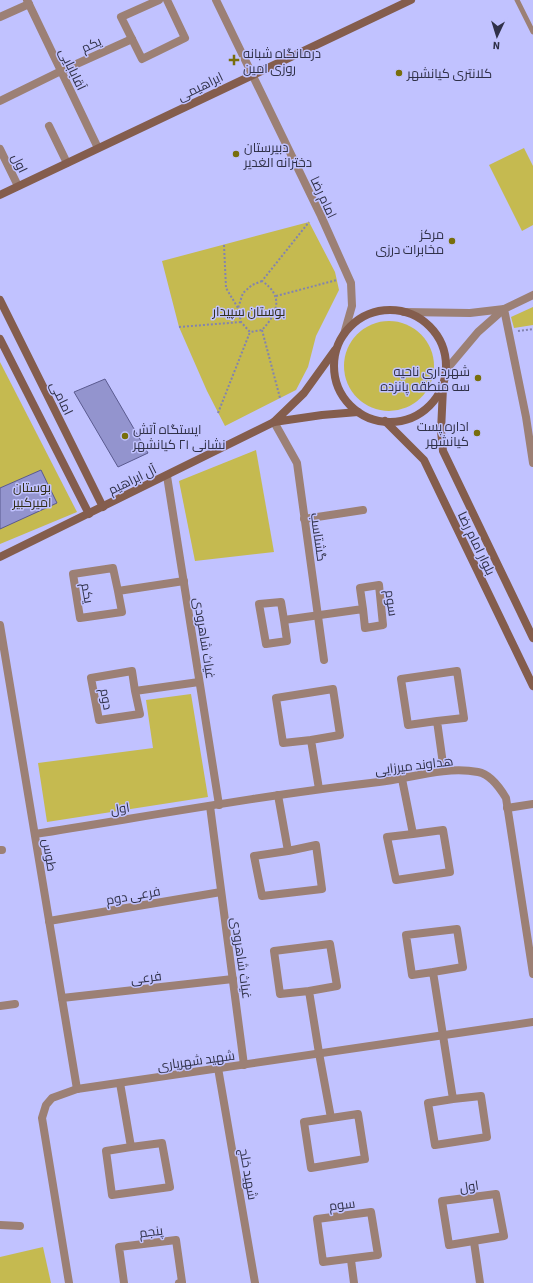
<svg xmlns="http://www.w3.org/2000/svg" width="533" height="1283" viewBox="0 0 533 1283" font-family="'Source Sans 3',Cairo,sans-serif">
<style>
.green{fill:#c5ba50}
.building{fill:#9394ce;stroke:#5a5a8f}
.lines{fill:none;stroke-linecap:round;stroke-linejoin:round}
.path{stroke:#8283b0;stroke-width:2;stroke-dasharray:2 2;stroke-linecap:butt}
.lane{stroke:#9c8075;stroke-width:5}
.street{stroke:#9c8075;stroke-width:8}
.secondary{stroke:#845d4d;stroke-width:8}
.poi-dot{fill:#786e0c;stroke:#c1c2ff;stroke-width:1.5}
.labels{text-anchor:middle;stroke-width:3;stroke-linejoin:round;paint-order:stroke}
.street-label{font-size:13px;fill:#303149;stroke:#c1c2ff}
.poi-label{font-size:13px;fill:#303149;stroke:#c1c2ff;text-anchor:start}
.park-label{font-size:13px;fill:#322f1a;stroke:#c1c2ff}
</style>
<rect width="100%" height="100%" fill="#c1c2ff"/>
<g class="green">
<polygon points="524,148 533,166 533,225 522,231 489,165"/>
<polygon points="309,222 335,272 339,290 316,336 308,367 296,390 225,426 207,391 179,327 162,261"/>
<polygon points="533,307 533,325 514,328 511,317"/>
<circle cx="389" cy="366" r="45"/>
<polygon points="0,362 77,512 0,544"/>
<polygon points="256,450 274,552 195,561 179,481"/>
<polygon points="191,694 208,797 47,822 38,763 153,748 146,700"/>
<polygon points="43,1247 51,1283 0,1283 0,1257"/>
</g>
<g class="building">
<polygon points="105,379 148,453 118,467 74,392"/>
<polygon points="41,470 57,503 0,529 0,488"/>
</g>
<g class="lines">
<g class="path">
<polyline points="224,245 226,288 238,308"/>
<path d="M262,281L252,285L243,293L238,308L241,322L250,332L262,330C278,313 284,296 262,281L309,222"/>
<polyline points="276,296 337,280"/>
<polyline points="179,327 241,322"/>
<polyline points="262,330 280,398"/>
<polyline points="518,331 533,329"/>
<polyline points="218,413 250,332"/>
</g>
<polyline class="lane" points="517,0 533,32"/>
<g class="street">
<polyline points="27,0 98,148"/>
<polyline points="159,0 121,17 142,59 185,38 167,0"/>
<polyline points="216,0 321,216 351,283 352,306 344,334"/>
<polyline points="0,17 29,4"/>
<polyline points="0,101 61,71 132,39"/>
<polyline points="49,126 67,163"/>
<polyline points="0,149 18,186"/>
<polyline points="533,295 504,309 526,417 533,463"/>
<polyline points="404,312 470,313 504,309 478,332 446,370"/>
<polyline points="274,422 297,463 324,660"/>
<polyline points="167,476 219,805"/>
<polyline points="304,519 363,510"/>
<polyline points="118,591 113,568 73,574 80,618 122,612 118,591 184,581"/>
<polyline points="284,620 281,602 259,604 266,644 287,641 284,620 363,609 365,628 383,625 379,585 360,588 363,609"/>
<polyline points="0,625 77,1089"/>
<polyline points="135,691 132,671 91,678 99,720 140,714 135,691 199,682"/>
<polyline points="437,721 408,725 401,679 457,671 464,718 437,721 444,771"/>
<polyline points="311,740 283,743 276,698 333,689 340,735 311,740 319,789"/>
<polyline points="402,779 413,834 387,837 396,880 450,872 443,830 413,834"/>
<polyline points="278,795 288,851 254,856 262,896 322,889 316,845 288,851"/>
<polyline points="210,806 244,1065"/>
<polyline points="507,808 533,804"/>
<path d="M35,834C149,816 264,795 379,782C411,778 445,766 478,772C490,774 500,788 506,798L533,974"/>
<polyline points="0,850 2,850"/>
<polyline points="49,921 221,892"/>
<polyline points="433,972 463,967 457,929 406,935 412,975 433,972 453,1099 428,1103 435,1145 487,1137 481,1096 453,1099"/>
<polyline points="309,991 337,986 330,944 274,951 280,994 309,991 319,1053 331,1118 304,1122 311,1168 365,1159 358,1114 331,1118"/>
<polyline points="62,998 233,979"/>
<polyline points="0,1006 15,1004"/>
<polyline points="218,1068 255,1283"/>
<polyline points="120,1083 131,1147 162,1143 170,1187 112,1195 106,1151 131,1147"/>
<polygon points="496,1194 504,1236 449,1245 442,1201"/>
<polygon points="371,1212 378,1255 323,1262 317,1219"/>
<polyline points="0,1225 20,1226"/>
<polyline points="474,1242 480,1283"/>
<polyline points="351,1260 354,1283"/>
<polyline points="69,1283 42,1118 46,1105 52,1098 77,1089 533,1022"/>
<polyline points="124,1283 119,1247 176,1240 182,1282 179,1283"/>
</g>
<g class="secondary">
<polyline points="0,195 411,0"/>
<polyline points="0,300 103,507"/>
<circle cx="390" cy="366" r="56"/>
<polyline points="0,339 89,514"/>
<polyline points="335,350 304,393 274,422 322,415 358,412"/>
<polyline points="443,388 441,431 443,451 533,638"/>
<polyline points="385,421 424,460 533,686"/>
<polyline points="0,557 274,422"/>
</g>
</g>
<g class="poi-dot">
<path d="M232 54h4v4h4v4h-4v4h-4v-4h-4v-4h4z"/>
<circle cx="399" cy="73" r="4"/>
<circle cx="236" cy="154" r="4"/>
<circle cx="452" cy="241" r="4"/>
<circle cx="478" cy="378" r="4"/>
<circle cx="477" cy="433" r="4"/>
<circle cx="125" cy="436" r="4"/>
</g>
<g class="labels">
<g class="street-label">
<text transform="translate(91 44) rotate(-24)" y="5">یکم</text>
<text transform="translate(73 69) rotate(64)" y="5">آقابابایی</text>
<text transform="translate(200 86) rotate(-26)" y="5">ابراهیمی</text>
<text transform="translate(20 163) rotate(64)" y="5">اول</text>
<text transform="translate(324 197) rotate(65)" y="5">امام رضا</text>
<text transform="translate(62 398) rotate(64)" y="5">امامی</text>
<text transform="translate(132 479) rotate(-26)" y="5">آل ابراهیم</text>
<text transform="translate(319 537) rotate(82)" y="5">گشتاسب</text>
<text transform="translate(477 543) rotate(64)" y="5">بلوار امام رضا</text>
<text transform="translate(88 593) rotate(80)" y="5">یکم</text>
<text transform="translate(392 603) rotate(82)" y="5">سوم</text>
<text transform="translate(205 638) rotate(81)" y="5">غیاث شاهرودی</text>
<text transform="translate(107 699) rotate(80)" y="5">دوم</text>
<text transform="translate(414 765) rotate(-7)" y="5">هداوند میرزایی</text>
<text transform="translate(120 808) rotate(-9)" y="5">اول</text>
<text transform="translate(50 855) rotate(81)" y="5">طوس</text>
<text transform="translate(133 895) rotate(-10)" y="5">فرعی دوم</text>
<text transform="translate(242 958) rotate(82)" y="5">غیاث شاهرودی</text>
<text transform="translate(146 977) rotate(-7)" y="5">فرعی</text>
<text transform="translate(196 1060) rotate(-8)" y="5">شهید شهریاری</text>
<text transform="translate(249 1174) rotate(80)" y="5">شهید خلج</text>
<text transform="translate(469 1186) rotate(-8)" y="5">اول</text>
<text transform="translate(342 1204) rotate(-7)" y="5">سوم</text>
<text transform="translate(151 1231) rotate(-7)" y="5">پنجم</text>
</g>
<g class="poi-label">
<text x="243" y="58">درمانگاه شبانه<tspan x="243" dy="15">روزی امین</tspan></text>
<text x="407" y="78">کلانتری کیانشهر</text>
<text x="244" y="152">دبیرستان<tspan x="244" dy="15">دخترانه الغدیر</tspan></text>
<text x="444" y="239" text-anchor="end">مرکز<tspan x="444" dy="15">مخابرات درزی</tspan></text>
<text x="470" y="376" text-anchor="end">شهرداری ناحیه<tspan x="470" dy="15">سه منطقه پانزده</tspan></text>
<text x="469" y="431" text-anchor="end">اداره پست<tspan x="469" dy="15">کیانشهر</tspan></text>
<text x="133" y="434">ایستگاه آتش<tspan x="133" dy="15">نشانی ۲۱ کیانشهر</tspan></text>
</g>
<g class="park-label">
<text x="249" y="316">بوستان سپیدار</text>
<text x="32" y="492">بوستان<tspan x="32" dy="15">امیرکبیر</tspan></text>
</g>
</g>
<g transform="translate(497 36) rotate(184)" stroke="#c1c2ff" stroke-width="3" paint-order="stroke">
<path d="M0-3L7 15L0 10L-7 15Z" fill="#303149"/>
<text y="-6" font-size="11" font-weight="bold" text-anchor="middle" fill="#303149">N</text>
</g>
</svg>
